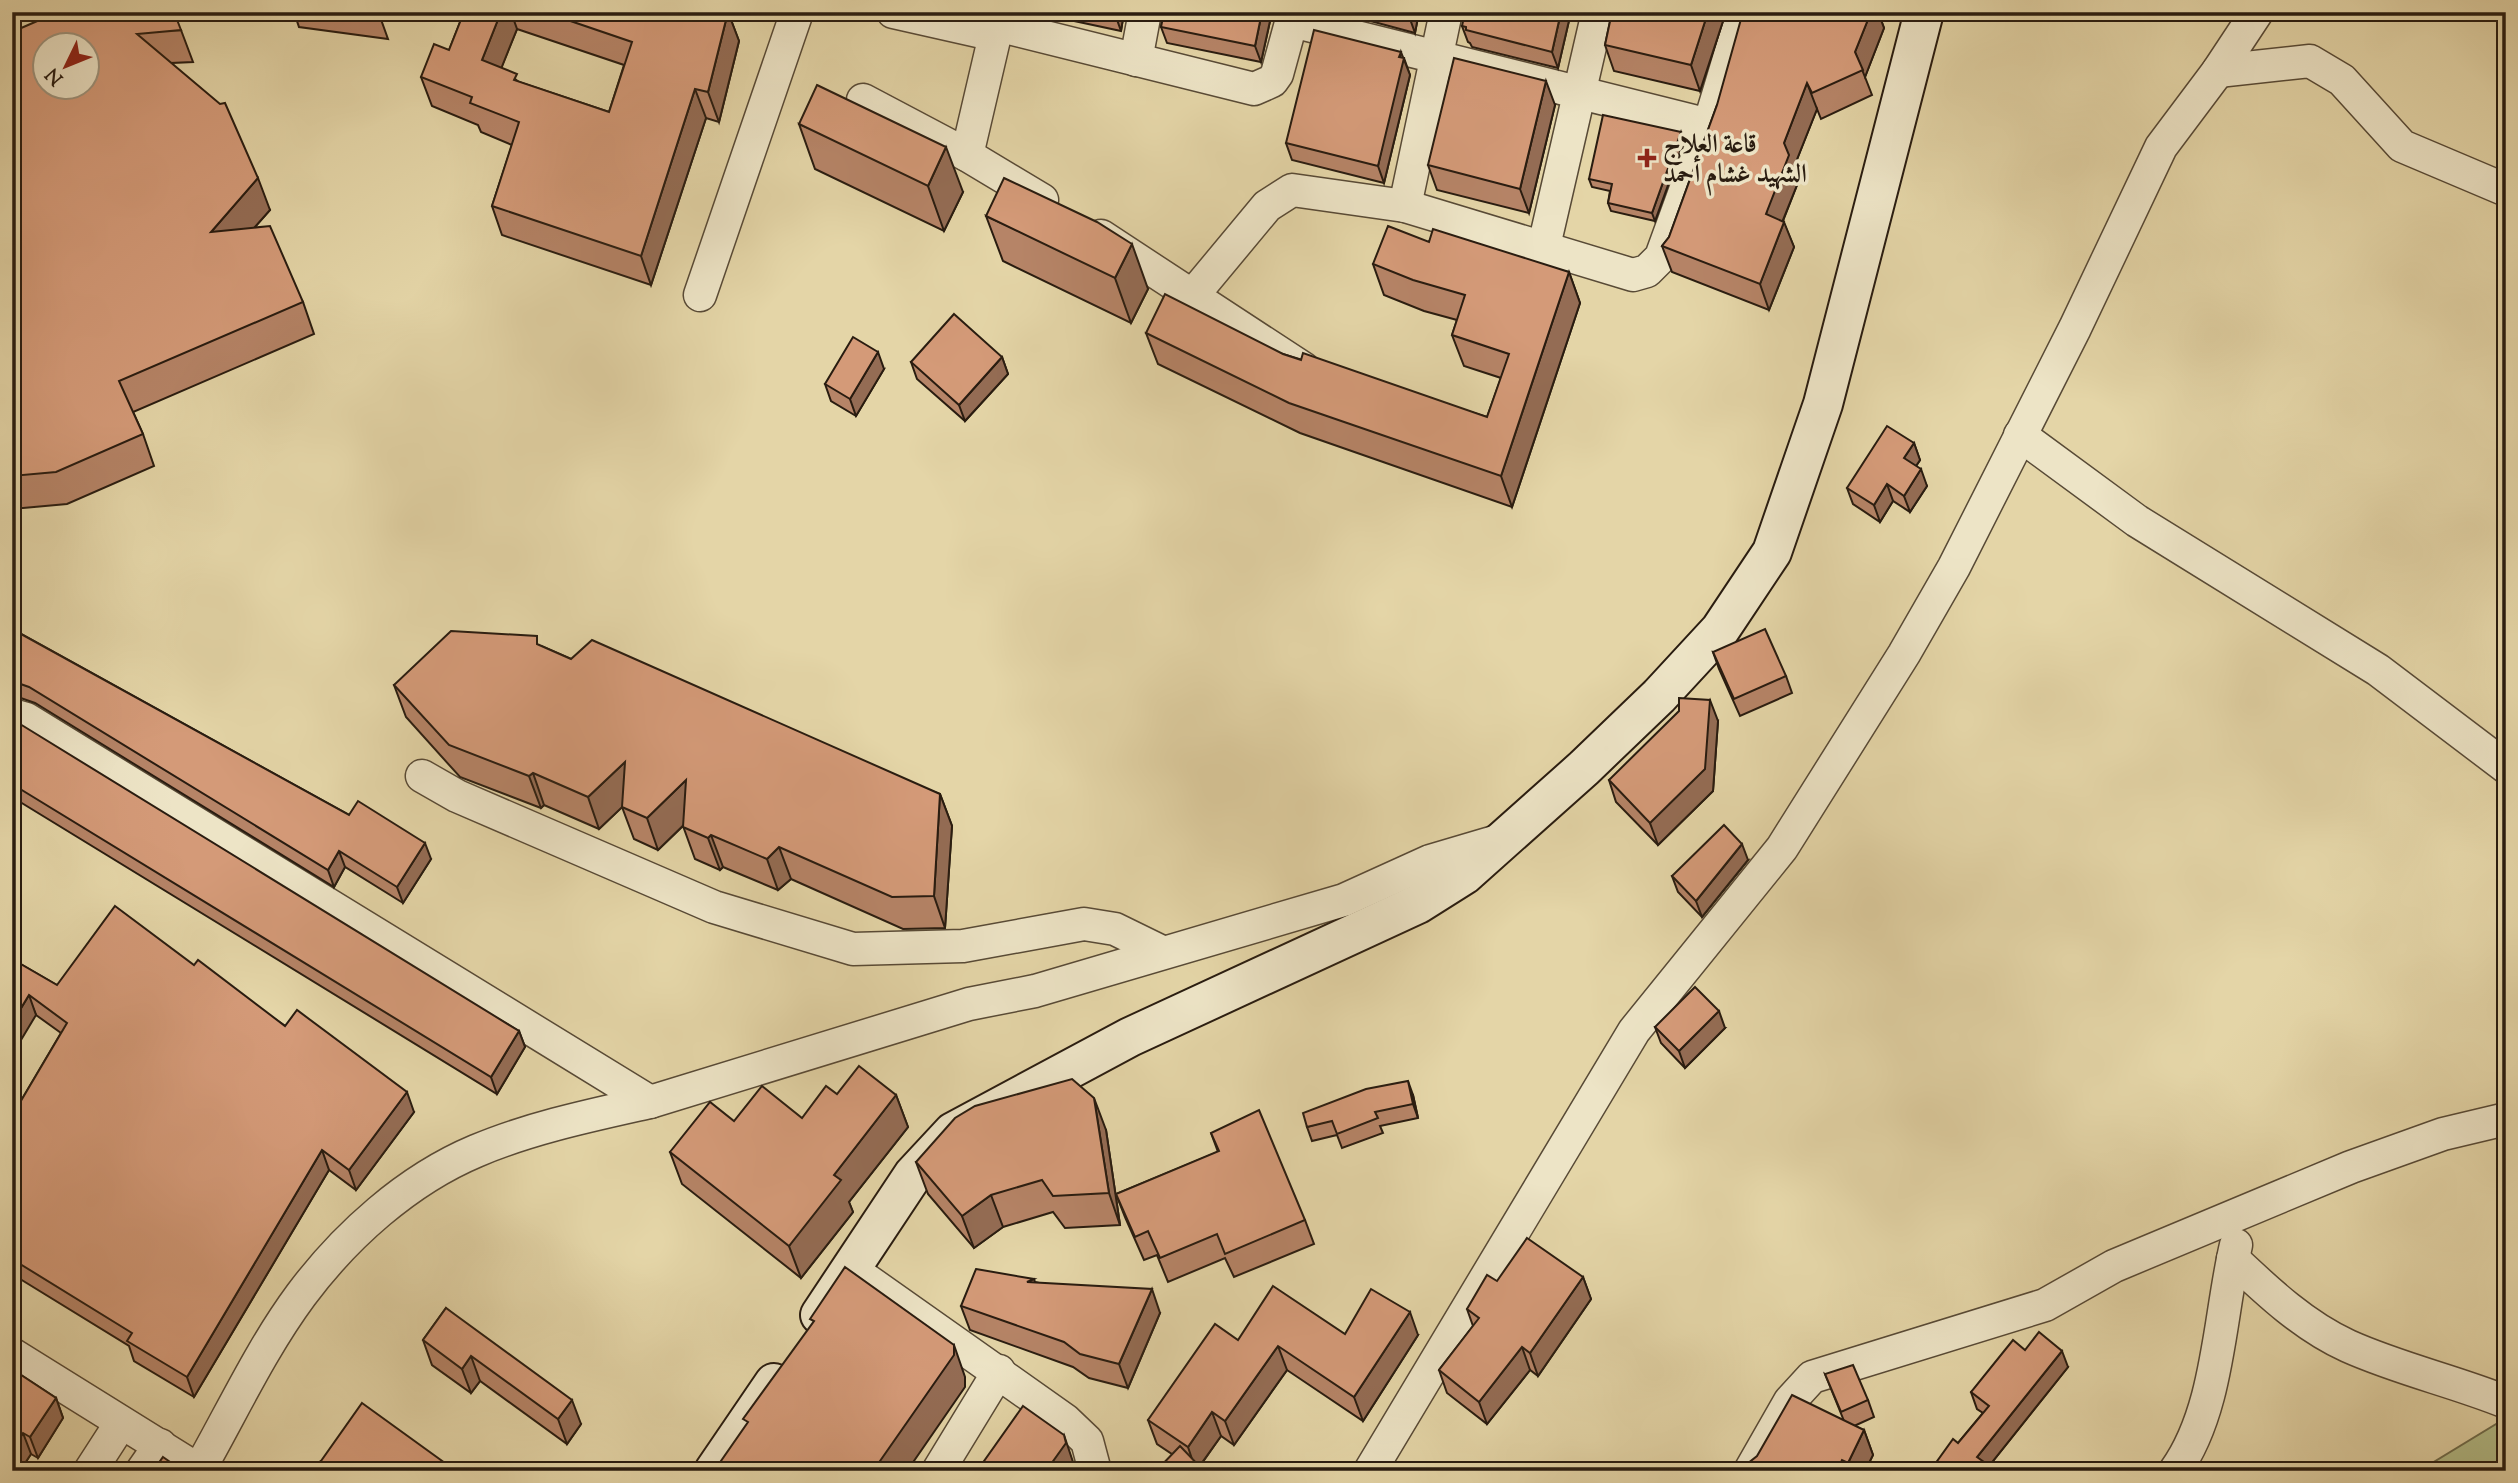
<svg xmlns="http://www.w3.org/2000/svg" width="2518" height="1483" viewBox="0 0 2518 1483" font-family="'Sorts Mill Goudy',Amiri,serif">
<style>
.green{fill:#b3bd88;stroke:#6e6c4c;stroke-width:2}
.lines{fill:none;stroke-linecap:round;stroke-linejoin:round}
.street-casing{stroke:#584a36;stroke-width:35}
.secondary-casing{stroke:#291c10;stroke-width:42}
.street{stroke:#ede4c6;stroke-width:32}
.secondary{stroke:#ede4c6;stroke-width:38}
.wall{fill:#b68467;stroke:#291c10;stroke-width:2;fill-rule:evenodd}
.shaded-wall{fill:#946c54;stroke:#291c10;stroke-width:2}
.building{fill:#d49a78;stroke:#291c10;stroke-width:2;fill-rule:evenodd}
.poi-dot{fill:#8f2418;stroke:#ede4c6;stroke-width:2.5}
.labels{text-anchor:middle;stroke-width:7;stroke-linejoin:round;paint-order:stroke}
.poi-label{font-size:26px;font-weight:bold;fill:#291c10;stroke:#ede4c6;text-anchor:start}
</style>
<rect width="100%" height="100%" fill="#e4d5a7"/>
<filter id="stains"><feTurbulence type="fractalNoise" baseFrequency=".00286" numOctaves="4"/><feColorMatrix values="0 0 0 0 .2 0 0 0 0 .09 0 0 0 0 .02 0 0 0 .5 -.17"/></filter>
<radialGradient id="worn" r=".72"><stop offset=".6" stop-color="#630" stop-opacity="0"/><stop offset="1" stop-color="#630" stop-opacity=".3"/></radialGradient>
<polygon class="green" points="2506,1418 2506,1471 2419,1471"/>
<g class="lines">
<g class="street-casing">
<g id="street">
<polyline points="893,12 995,35 999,14"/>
<polyline points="1292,21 1709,125"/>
<polyline points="997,25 1254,89 1272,81 1277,74 1294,12"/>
<polyline points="1136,60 1145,12"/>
<polyline points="2218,71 2310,61 2342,80 2402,146 2506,190"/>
<polyline points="863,100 967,155 1042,200"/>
<polyline points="967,155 995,35"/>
<polyline points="1405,206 1446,12"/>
<polyline points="1101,236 1304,369"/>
<polyline points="1544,246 1598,12"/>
<polyline points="700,295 797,12"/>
<polyline points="1193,295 1267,206 1292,190 1405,206 1633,275 1647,271 1661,257 1709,125 1743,12"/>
<polyline points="2020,435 2137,521 2378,670 2506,767"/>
<polyline points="12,715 26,719 650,1102"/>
<polyline points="422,776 457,796 714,907 853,949 963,946 1084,924 1115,929 1162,952"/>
<path d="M2233,1259C2268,1292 2304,1326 2348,1346C2399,1369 2454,1381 2506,1402"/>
<polyline points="851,1269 1065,1420 1087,1441 1095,1471"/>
<polyline points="12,1354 200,1471"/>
<path d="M199,1470C232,1412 261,1349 301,1295C345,1236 407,1180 476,1151C530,1128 592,1115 650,1102L969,1004L1035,991L1344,900L1430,861L1501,840"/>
<polyline points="90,1471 121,1423"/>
<polyline points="142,1471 160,1445"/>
<polyline points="938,1471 999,1371"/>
<polyline points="1370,1471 1634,1031 1782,848 1904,654 1954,567 2075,328 2161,147 2218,71 2257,12"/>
<polyline points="1750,1471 1790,1401 1812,1377 2045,1305 2114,1266 2351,1167 2443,1134 2506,1119"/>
<path d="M2175,1471C2219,1410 2219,1317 2236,1245"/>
</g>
</g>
<g class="secondary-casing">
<g id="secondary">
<polyline points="820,1315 913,1175 953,1132 1130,1037 1418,904 1464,875 1584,768 1659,696 1720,630 1772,552 1823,404 1924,12"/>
<polyline points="714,1471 774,1383"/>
</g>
</g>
<use href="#street" class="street"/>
<use href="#secondary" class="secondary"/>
</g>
<g class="wall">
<polygon points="294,12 364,12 379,14 388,39 299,27"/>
<path d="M464,12H728L739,41L719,122L706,118L651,285L502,235L492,206L512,145L481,132L478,125L432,106L421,77L449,50ZM517,29L624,65L609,112L519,82L501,68Z"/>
<polygon points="1032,12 1124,12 1121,31"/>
<polygon points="1164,12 1272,12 1261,62 1167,43 1161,27"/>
<polygon points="1337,12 1419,12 1415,33"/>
<polygon points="1571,12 1558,68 1472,47 1470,43 1468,42 1462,26"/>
<polygon points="1612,12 1726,12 1700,91 1614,71 1605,45"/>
<polygon points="1871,12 1878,12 1884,28 1865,77 1872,95 1821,119 1817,109 1794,167 1799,180 1783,221 1794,247 1769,310 1672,272 1662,246 1669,237 1717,105"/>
<polygon points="181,30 193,62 172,63 270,210 254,228 303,302 314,334 133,412 143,434 154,466 67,504 12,509 12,32"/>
<polygon points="1403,58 1404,58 1410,75 1384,183 1292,160 1286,143"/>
<polygon points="1555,105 1529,213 1437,190 1428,165"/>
<polygon points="799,124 963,192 944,231 815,169"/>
<polygon points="1684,141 1655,221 1611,211 1608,203 1610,191 1592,187 1589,179"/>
<polygon points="986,216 1148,289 1131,323 1003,261"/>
<polygon points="1429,242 1569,272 1580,303 1512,507 1300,433 1158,364 1146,333 1283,354 1487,417 1501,378 1464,366 1452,335 1457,320 1424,311 1384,295 1373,264"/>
<polygon points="1002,357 1008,374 965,421 917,379 911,362"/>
<polygon points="884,369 856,416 831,401 825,384"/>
<polygon points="1914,443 1920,460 1916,466 1927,486 1910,512 1893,501 1880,522 1853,504 1847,488"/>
<polygon points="12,629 349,815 431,859 403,903 345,867 334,887 35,703 12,695"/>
<polygon points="541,646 571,659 940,794 952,826 945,928 903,929 791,879 778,890 723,867 720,870 695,859 683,826 658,850 634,839 622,807 599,829 544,805 541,808 460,777 406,717 394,685"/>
<polygon points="1713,652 1786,676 1792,693 1740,716 1719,669"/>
<polygon points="1718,721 1713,791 1658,845 1616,802 1609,780"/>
<polygon points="12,736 519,1031 525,1047 497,1094 12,797"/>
<polygon points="1748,860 1702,917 1678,892 1672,876"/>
<polygon points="12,959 57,985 194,965 414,1112 356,1190 329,1170 194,1397 134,1361 129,1346 12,1274 12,1116 61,1033 36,1015"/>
<polygon points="1655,1027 1725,1028 1685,1068 1661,1043"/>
<polygon points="837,1094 896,1095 908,1127 849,1202 853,1212 801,1278 682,1184 670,1152 734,1121 802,1118"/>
<polygon points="1413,1095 1418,1118 1380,1126 1383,1133 1342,1148 1337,1135 1312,1141 1307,1127"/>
<polygon points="1106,1130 1120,1225 1065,1228 1053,1212 1003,1227 974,1248 928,1194 916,1162"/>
<polygon points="1211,1133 1305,1220 1314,1244 1234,1277 1225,1258 1168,1282 1157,1255 1144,1260 1125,1217 1116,1194 1218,1152"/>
<polygon points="1583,1277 1591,1299 1538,1376 1530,1370 1487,1424 1447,1393 1439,1370 1473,1326 1467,1309 1497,1281"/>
<polygon points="1034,1279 1035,1282 1160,1313 1128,1388 1089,1378 1073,1367 970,1330 961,1306"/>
<polygon points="446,1308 581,1424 567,1444 480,1381 471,1393 432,1365 423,1340"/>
<polygon points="1345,1334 1418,1335 1363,1421 1287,1370 1234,1445 1221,1436 1200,1466 1172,1454 1157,1444 1148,1420 1238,1340"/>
<polygon points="2025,1350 2068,1367 1989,1466 1958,1443 1983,1413 1977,1409 1971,1392"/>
<polygon points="12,1369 56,1398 63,1418 38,1458 31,1454 20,1471 12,1471"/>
<polygon points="1825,1374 1868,1400 1874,1417 1854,1426 1864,1430 1873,1455 1865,1471 1743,1471 1844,1421"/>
<polygon points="321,1461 456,1471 325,1471"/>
</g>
<g class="shaded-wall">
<polygon points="501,12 511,12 517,29 493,89 482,60"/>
<polygon points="728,12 739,41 719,122 708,92"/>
<polygon points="1115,12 1124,12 1121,31 1115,14"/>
<polygon points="1262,12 1272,12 1261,62 1255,46"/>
<polygon points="1409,12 1419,12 1415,33 1409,16"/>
<polygon points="1561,12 1571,12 1558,68 1552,52"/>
<polygon points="1708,12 1726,12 1700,91 1691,65"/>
<polygon points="1871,12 1878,12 1884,28 1865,77 1855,52"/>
<polygon points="1401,52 1410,75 1384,183 1378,166"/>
<polygon points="1546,81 1555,105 1529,213 1520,189"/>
<polygon points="1807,83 1817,109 1794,167 1799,180 1775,240 1766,214 1784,143"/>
<polygon points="695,89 706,118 651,285 641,256"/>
<polygon points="1681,132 1684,141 1655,221 1652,213"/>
<polygon points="946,147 963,192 944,231 928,186"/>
<polygon points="258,178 270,210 223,263 211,232"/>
<polygon points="1784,222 1794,247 1769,310 1760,284"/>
<polygon points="1132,244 1148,289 1131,323 1115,278"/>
<polygon points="1569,272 1580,303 1512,507 1501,476"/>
<polygon points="878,352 884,369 856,416 850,399"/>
<polygon points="1002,357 1008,374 965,421 959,405"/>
<polygon points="1914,443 1920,460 1910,475 1904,458"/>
<polygon points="1921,469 1927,486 1910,512 1904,496"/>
<polygon points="1887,484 1893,501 1880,522 1874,505"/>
<polygon points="1710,700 1718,721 1713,791 1658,845 1650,823"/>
<polygon points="625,762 637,793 599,829 588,797"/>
<polygon points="533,773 544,805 541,808 529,776"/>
<polygon points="686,780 697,812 658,850 647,818"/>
<polygon points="940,794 952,826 945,928 934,896"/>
<polygon points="711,835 723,867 720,870 708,838"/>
<polygon points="425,843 431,859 403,903 397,887"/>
<polygon points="1742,844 1748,860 1702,917 1696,901"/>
<polygon points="779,847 791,879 778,890 767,859"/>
<polygon points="339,851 345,867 334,887 328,870"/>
<polygon points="29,995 36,1015 12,1055 12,1023"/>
<polygon points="1719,1011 1725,1028 1685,1068 1679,1051"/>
<polygon points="519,1031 525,1047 497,1094 491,1077"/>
<polygon points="1408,1081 1413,1095 1418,1118 1413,1104"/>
<polygon points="407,1092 414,1112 356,1190 349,1170"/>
<polygon points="896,1095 908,1127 849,1202 853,1212 801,1278 789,1246 834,1175"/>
<polygon points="1094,1098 1106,1130 1120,1225 1109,1193"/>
<polygon points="322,1150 329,1170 194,1397 187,1377"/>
<polygon points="991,1195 1003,1227 974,1248 962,1216"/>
<polygon points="1583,1277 1591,1299 1538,1376 1530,1353"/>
<polygon points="1152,1289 1160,1313 1128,1388 1119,1364"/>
<polygon points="1410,1312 1418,1335 1363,1421 1354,1397"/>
<polygon points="954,1345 965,1377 965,1387 907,1471 873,1471"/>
<polygon points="1278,1346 1287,1370 1234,1445 1225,1421"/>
<polygon points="1522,1347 1530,1370 1487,1424 1479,1402"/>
<polygon points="2062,1351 2068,1367 1985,1471 1977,1457"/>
<polygon points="471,1356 480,1381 471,1393 462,1369"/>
<polygon points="56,1398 63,1418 38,1458 30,1437"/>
<polygon points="572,1400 581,1424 567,1444 558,1419"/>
<polygon points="1212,1412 1221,1436 1196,1471 1188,1447"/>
<polygon points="1864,1430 1873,1455 1865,1471 1851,1471 1848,1463"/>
<polygon points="23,1433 31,1454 20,1471 12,1471 12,1451"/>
<polygon points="1064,1435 1075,1468 1073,1471 1046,1471"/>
<polygon points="1842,1460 1846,1471 1837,1471"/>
</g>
<g class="building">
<path d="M58,12H174L181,30L137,34L220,104L225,103L258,178L211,232L270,226L303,302L119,381L143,434L56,472L12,476V32ZM46,46H88V88H46Z"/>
<polygon points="464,12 501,12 482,60 517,74 514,80 609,112 632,42 544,12 728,12 708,92 695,89 641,256 492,206 519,122 470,103 472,97 421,77 434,44 449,50"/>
<polygon points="1164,12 1262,12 1255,46 1161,27"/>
<polygon points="1394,12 1409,12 1409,16"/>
<polygon points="1465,12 1561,12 1552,52 1466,30 1466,27 1462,26"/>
<polygon points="1612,12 1708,12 1691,65 1605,45"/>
<polygon points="1743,12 1871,12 1855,52 1863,70 1812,93 1807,83 1784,143 1789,155 1766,214 1784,222 1760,284 1662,246 1669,237 1717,105"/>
<polygon points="1314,30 1401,52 1399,57 1404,58 1378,166 1286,143"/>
<polygon points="1454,58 1546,81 1520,189 1428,165"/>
<polygon points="817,85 946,147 928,186 799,124"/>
<polygon points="1603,115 1681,132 1652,213 1608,203 1612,184 1589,179"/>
<polygon points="1004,178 1097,222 1132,244 1115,278 986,216"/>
<polygon points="1388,226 1429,242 1433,229 1569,272 1501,476 1289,403 1146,333 1165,294 1283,354 1301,360 1303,353 1487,417 1509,354 1452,335 1465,295 1413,280 1373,264"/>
<polygon points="954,314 1002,357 959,405 911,362"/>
<polygon points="853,337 878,352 850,399 825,384"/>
<polygon points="1887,426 1914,443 1904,458 1921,469 1904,496 1887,484 1874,505 1847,488"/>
<polygon points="12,629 349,815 358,801 425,843 397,887 339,851 328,870 29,687 12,681"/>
<polygon points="1765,629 1786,676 1734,699 1713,652"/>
<polygon points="451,631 537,636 537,644 571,659 592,640 940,794 934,896 892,897 779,847 767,859 711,835 708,838 683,827 686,780 647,818 622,807 625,762 588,797 533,773 529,776 449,745 394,685"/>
<polygon points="1679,698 1710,700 1705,769 1650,823 1609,780 1679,711"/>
<polygon points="20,724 519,1031 491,1077 12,784 12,736"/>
<polygon points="1724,825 1742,844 1696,901 1672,876"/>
<polygon points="115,906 194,965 198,960 285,1026 297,1010 407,1092 349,1170 322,1150 187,1377 127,1341 132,1333 12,1259 12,1116 67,1023 29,995 12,1023 12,959 57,985"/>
<polygon points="1695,987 1719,1011 1679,1051 1655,1027"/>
<polygon points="859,1066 896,1095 834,1175 841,1180 789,1246 670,1152 710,1102 734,1121 762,1086 802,1118 826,1086 837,1094"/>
<polygon points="1072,1079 1094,1098 1109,1193 1053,1196 1042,1180 991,1195 962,1216 916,1162 955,1118 975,1106"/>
<polygon points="1408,1081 1413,1104 1375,1112 1378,1118 1337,1134 1332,1121 1307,1127 1303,1113 1366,1089"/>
<polygon points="1259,1110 1305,1220 1225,1254 1217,1234 1160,1258 1148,1231 1135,1237 1116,1194 1219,1151 1211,1133"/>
<polygon points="1527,1238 1583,1277 1530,1353 1522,1347 1479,1402 1439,1370 1479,1318 1467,1309 1487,1275 1497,1281"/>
<polygon points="845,1267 954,1345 954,1355 873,1471 714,1471 748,1422 743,1419 814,1321 810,1319"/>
<polygon points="976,1269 1034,1279 1027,1282 1152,1289 1119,1364 1080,1354 1064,1342 961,1306"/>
<polygon points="1273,1286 1345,1334 1371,1289 1410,1312 1354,1397 1278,1346 1225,1421 1212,1412 1188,1447 1148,1420 1215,1324 1238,1340"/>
<polygon points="446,1308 572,1400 558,1419 471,1356 462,1369 423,1340"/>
<polygon points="2039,1332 2062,1351 1977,1457 1994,1469 1993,1471 1930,1471 1953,1439 1958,1443 1989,1406 1971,1392 2013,1340 2025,1350"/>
<polygon points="1853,1365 1868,1400 1841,1412 1825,1374"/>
<polygon points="12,1369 56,1398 30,1437 23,1433 12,1451"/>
<polygon points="1792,1395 1864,1430 1848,1463 1842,1460 1837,1471 1743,1471 1747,1464 1757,1456"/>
<polygon points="362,1403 456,1471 335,1471 321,1461"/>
<polygon points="1023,1406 1064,1435 1066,1443 1046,1471 977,1471"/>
<polygon points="1180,1446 1204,1471 1156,1471"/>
<polygon points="163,1457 183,1471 153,1471"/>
</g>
<path class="poi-dot" d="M1643.5 147.5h7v7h7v7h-7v7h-7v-7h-7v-7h7z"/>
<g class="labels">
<g class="poi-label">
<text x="1663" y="152">قاعة العلاج<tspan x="1663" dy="30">الشهيد غشام أحمد</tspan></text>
</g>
</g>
<rect width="2518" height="1483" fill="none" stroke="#e4d5a7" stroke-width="42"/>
<rect x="14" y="14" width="2490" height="1455" fill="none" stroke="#291c10" stroke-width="3.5"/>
<rect x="21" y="21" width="2476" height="1441" fill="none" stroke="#291c10" stroke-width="2"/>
<g transform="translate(66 66) rotate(227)"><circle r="33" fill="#ede4c6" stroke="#9f947d" stroke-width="2"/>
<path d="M0-5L12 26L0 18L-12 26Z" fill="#8f2418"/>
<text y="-10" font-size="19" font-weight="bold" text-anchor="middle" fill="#291c10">N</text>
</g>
<rect width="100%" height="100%" filter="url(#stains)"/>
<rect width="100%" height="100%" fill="url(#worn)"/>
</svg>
